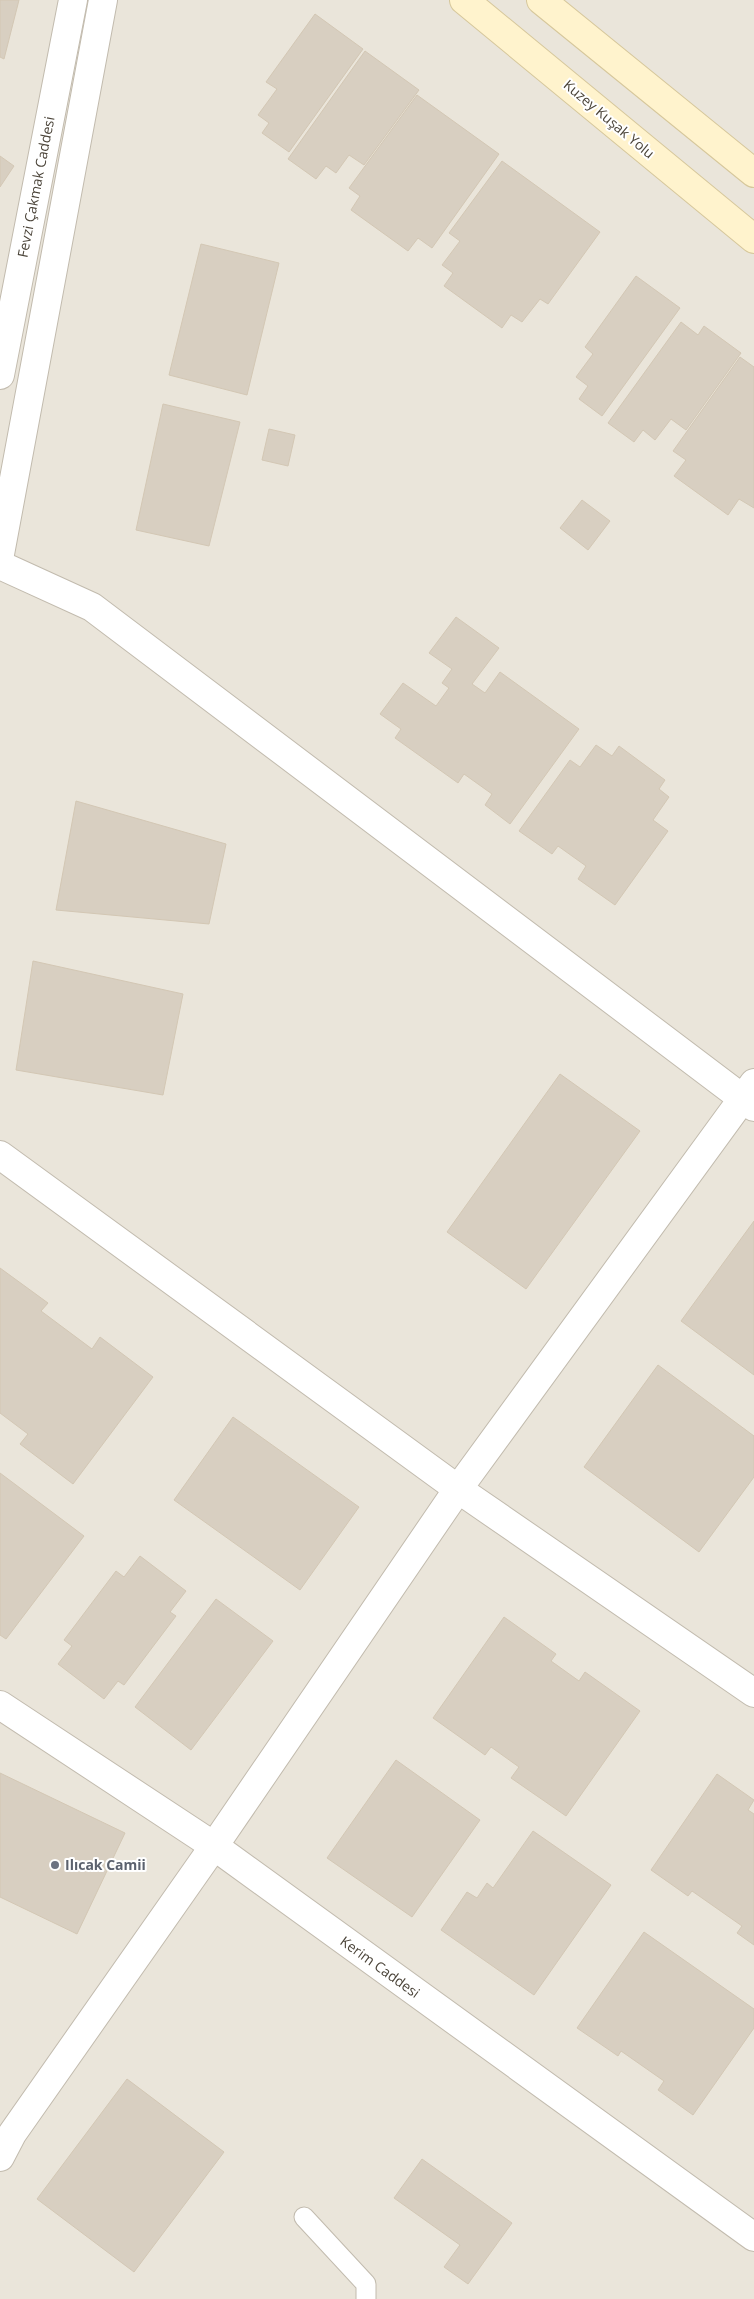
<svg xmlns="http://www.w3.org/2000/svg" width="754" height="2299" viewBox="0 0 754 2299" font-family="'Open Sans',sans-serif">
<style>
.residential{fill:#eae5da}
.building{fill:#d8cfc1;stroke:#d3c7b4}
.lines{fill:none;stroke-linecap:round;stroke-linejoin:round}
.service-casing{stroke:#c2bbae;stroke-width:21}
.minor-casing{stroke:#c2bbae;stroke-width:30}
.tertiary-casing{stroke:#c2bbae;stroke-width:30}
.secondary-casing{stroke:#d6c79b;stroke-width:30}
.service{stroke:#fff;stroke-width:19}
.minor{stroke:#fff;stroke-width:28}
.tertiary{stroke:#fff;stroke-width:28}
.secondary{stroke:#fff3cd;stroke-width:28}
.worship-dot{fill:#6b7280;stroke:#fff;stroke-width:2}
.labels{text-anchor:middle;stroke-width:4;stroke-linejoin:round;paint-order:stroke}
.street-label{font-size:14px;fill:#4b4439;stroke:#fff}
.worship-label{font-size:14px;font-weight:bold;fill:#5b616d;stroke:#fff;text-anchor:start}
</style>
<rect width="100%" height="100%" fill="#f6f3ec"/>
<rect class="residential" x="0" y="0" width="754" height="2299"/>
<g class="building">
<polygon points="0,0 19,0 4,59 0,57"/>
<polygon points="315,14 363,49 289,152 262,133 269,123 258,115 277,89 266,82"/>
<polygon points="365,51 419,90 364,165 349,155 336,173 326,166 316,179 288,159"/>
<polygon points="417,95 499,154 432,248 418,238 408,251 351,210 360,196 349,188"/>
<polygon points="0,156 14,166 0,187"/>
<polygon points="502,161 600,232 548,304 540,299 522,322 511,315 502,328 444,286 453,273 442,265 460,241 449,233"/>
<polygon points="201,244 279,263 247,395 169,375"/>
<polygon points="636,276 680,308 602,416 579,399 588,386 576,377 593,354 585,347"/>
<polygon points="681,322 698,335 704,326 741,353 686,430 671,419 655,440 643,430 634,442 608,423"/>
<polygon points="740,357 754,367 754,508 739,499 728,515 674,476 686,460 673,451"/>
<polygon points="163,404 240,422 209,546 136,530"/>
<polygon points="269,429 295,435 288,466 262,460"/>
<polygon points="582,500 610,521 588,550 560,528"/>
<polygon points="456,617 499,648 472,684 485,693 500,672 579,729 510,824 485,805 492,794 464,774 458,783 395,738 401,729 380,714 403,683 436,706 449,688 442,683 452,669 429,653"/>
<polygon points="596,745 612,756 619,746 665,780 659,789 669,797 653,820 668,831 615,905 578,879 586,866 558,846 552,854 519,831 570,760 580,767"/>
<polygon points="76,801 226,844 209,924 56,910"/>
<polygon points="33,961 183,994 163,1095 16,1070"/>
<polygon points="560,1074 640,1131 526,1289 447,1232"/>
<polygon points="754,1221 754,1375 681,1321"/>
<polygon points="0,1268 48,1303 41,1311 92,1349 100,1337 153,1377 73,1484 20,1444 28,1434 0,1413"/>
<polygon points="658,1365 754,1436 754,1477 699,1552 584,1467"/>
<polygon points="233,1417 359,1507 300,1590 174,1500"/>
<polygon points="0,1473 84,1536 6,1639 0,1635"/>
<polygon points="140,1556 186,1591 170,1612 176,1616 124,1685 118,1681 104,1699 58,1664 72,1646 64,1640 116,1571 124,1577"/>
<polygon points="216,1599 273,1641 191,1750 135,1707"/>
<polygon points="504,1617 556,1654 551,1661 579,1681 585,1672 640,1711 566,1816 511,1778 519,1767 491,1747 485,1755 433,1718"/>
<polygon points="396,1760 480,1820 412,1917 327,1858"/>
<polygon points="0,1773 125,1833 77,1934 0,1897"/>
<polygon points="717,1774 754,1800 748,1810 754,1814 754,1945 737,1933 742,1926 692,1891 688,1896 651,1870"/>
<polygon points="533,1831 611,1885 534,1995 441,1930 467,1892 477,1898 487,1883 493,1888"/>
<polygon points="644,1932 754,2009 754,2028 693,2115 658,2090 664,2081 621,2051 618,2056 577,2028"/>
<polygon points="127,2079 224,2152 134,2272 37,2199"/>
<polygon points="422,2159 512,2223 468,2284 444,2267 460,2245 394,2198"/>
</g>
<g class="lines">
<g class="service-casing">
<polyline id="service" points="304,2217 366,2284 366,2299"/>
</g>
<g class="minor-casing">
<g id="minor">
<polyline points="0,565 92,607 754,1107"/>
<polyline points="0,1155 458,1489 754,1693"/>
<polyline points="0,2157 12,2134 214,1846 458,1489 754,1083"/>
</g>
</g>
<g class="tertiary-casing">
<g id="tertiary">
<polyline points="0,375 73,0"/>
<polyline points="0,554 103,0"/>
<polyline points="0,1705 214,1846 754,2237"/>
</g>
</g>
<g class="secondary-casing">
<g id="secondary">
<polyline points="464,0 754,239"/>
<polyline points="541,0 754,173"/>
</g>
</g>
<use href="#service" class="service"/>
<use href="#minor" class="minor"/>
<use href="#tertiary" class="tertiary"/>
<use href="#secondary" class="secondary"/>
</g>
<circle class="worship-dot" cx="55" cy="1865" r="5"/>
<g class="labels">
<g class="street-label">
<text transform="translate(609 119) rotate(40)" y="5">Kuzey Kuşak Yolu</text>
<text transform="translate(36 187) rotate(-79)" y="5">Fevzi Çakmak Caddesi</text>
<text transform="translate(380 1967) rotate(36)" y="5">Kerim Caddesi</text>
</g>
<g class="worship-label">
<text x="65" y="1870">Ilıcak Camii</text>
</g>
</g>
</svg>
